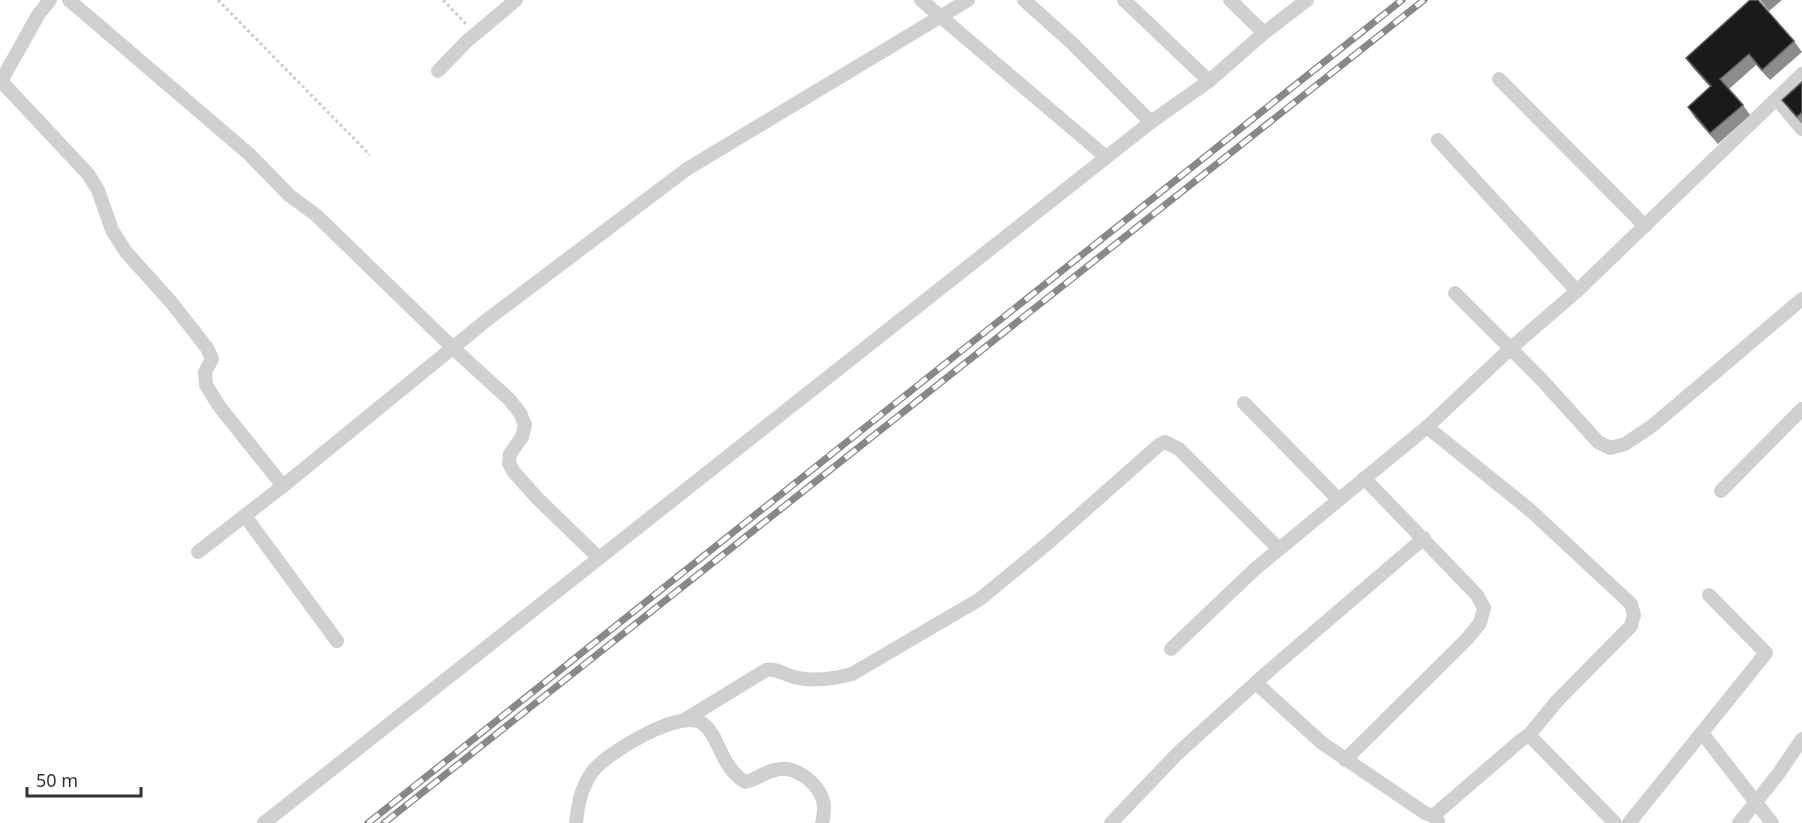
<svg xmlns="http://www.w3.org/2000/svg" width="1802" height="823" viewBox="0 0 1802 823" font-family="'Noto Sans',sans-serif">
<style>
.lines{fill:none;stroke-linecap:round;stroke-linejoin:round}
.path{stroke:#cdcdcd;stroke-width:3;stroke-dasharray:3 3;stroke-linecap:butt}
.minor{stroke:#d0d0d0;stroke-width:14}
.rail-casing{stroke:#888;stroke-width:7}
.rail{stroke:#fff;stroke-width:4.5;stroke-dasharray:14;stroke-linecap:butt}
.wall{fill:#8c8c8c}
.building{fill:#1a1a1a;stroke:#5f5f5f;stroke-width:1.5}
</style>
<rect width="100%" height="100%" fill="#fff"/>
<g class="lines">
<g class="path">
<polyline points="218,0 370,155"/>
<polyline points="443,0 466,24"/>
</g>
<g class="minor">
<polyline points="69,0 249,154 289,195 316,215 453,348 509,399 520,413 525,425 522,437 510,454 509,463 513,471 537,498 599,558"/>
<polyline points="921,0 1106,157"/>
<polyline points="1024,0 1072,43 1151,122"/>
<polyline points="1124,0 1209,81"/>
<polyline points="1230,0 1264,33"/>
<polyline points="438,71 467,41 516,0"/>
<polyline points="1499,79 1645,226"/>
<polyline points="1,81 88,174 98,190 112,230 126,252 171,302 207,348 212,359 205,372 206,385 219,406 283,486"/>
<polyline points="0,83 38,15 50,0"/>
<polyline points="1777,99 1802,129"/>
<polyline points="1438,140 1577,291"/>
<polyline points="1455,293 1541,379 1598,442 1610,448 1625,444 1652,426 1802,299"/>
<polyline points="1244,403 1338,499"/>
<polyline points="1427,427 1530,510 1631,604 1634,615 1631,626 1557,701 1529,735 1520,741 1433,816"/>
<polyline points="1721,491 1802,409"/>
<polyline points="245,516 337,641"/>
<polyline points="198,552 283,486 488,319 687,169 968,0"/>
<polyline points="1171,649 1255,569 1427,427 1511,348 1577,291 1802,74"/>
<polyline points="1256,683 1322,743 1425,813 1433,816 1438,821"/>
<path d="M686,719L766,670C777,668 783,674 794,677C813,682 833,679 852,674L980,599L1048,543L1159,445L1165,442L1179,449L1278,548"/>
<polyline points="1702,733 1772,823"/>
<polyline points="1529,735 1615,823"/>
<polyline points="1345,760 1467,639 1480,623 1484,608 1477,595 1364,478"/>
<polyline points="264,823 1151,122 1209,81 1264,33 1307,0"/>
<path d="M576,823C578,804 581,787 593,771C607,753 680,708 702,723C720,736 719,765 745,782C756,780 764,772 775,770C794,764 817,782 823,800C825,808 824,815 822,823"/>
<polyline points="1111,823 1177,754 1271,669 1424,538"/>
<polyline points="1629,823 1766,653 1709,595"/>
<polyline points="1739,823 1779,773 1802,739"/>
</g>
<g class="rail-casing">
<g id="rail">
<polyline points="368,823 1402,0"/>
<polyline points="384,823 1424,0"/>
</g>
</g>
<use href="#rail" class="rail"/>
</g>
<g class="wall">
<polygon points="1760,0 1782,0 1769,11"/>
<polygon points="1794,41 1802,52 1770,80 1756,65 1729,89 1743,105 1750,115 1718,144 1695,118 1688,107 1710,87 1693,68 1686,58"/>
<polygon points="1802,82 1802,124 1788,108 1782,100"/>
</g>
<g class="building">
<polygon points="1750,0 1758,0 1794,41 1762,70 1749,54 1720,79 1743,105 1710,133 1688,107 1711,86 1686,58"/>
<polygon points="1802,82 1802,112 1797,117 1782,100"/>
</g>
<path d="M27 787v9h114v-9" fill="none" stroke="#333333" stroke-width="3"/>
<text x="36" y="787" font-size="18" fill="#333333" stroke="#ffffff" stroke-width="4.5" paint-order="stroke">50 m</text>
</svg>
